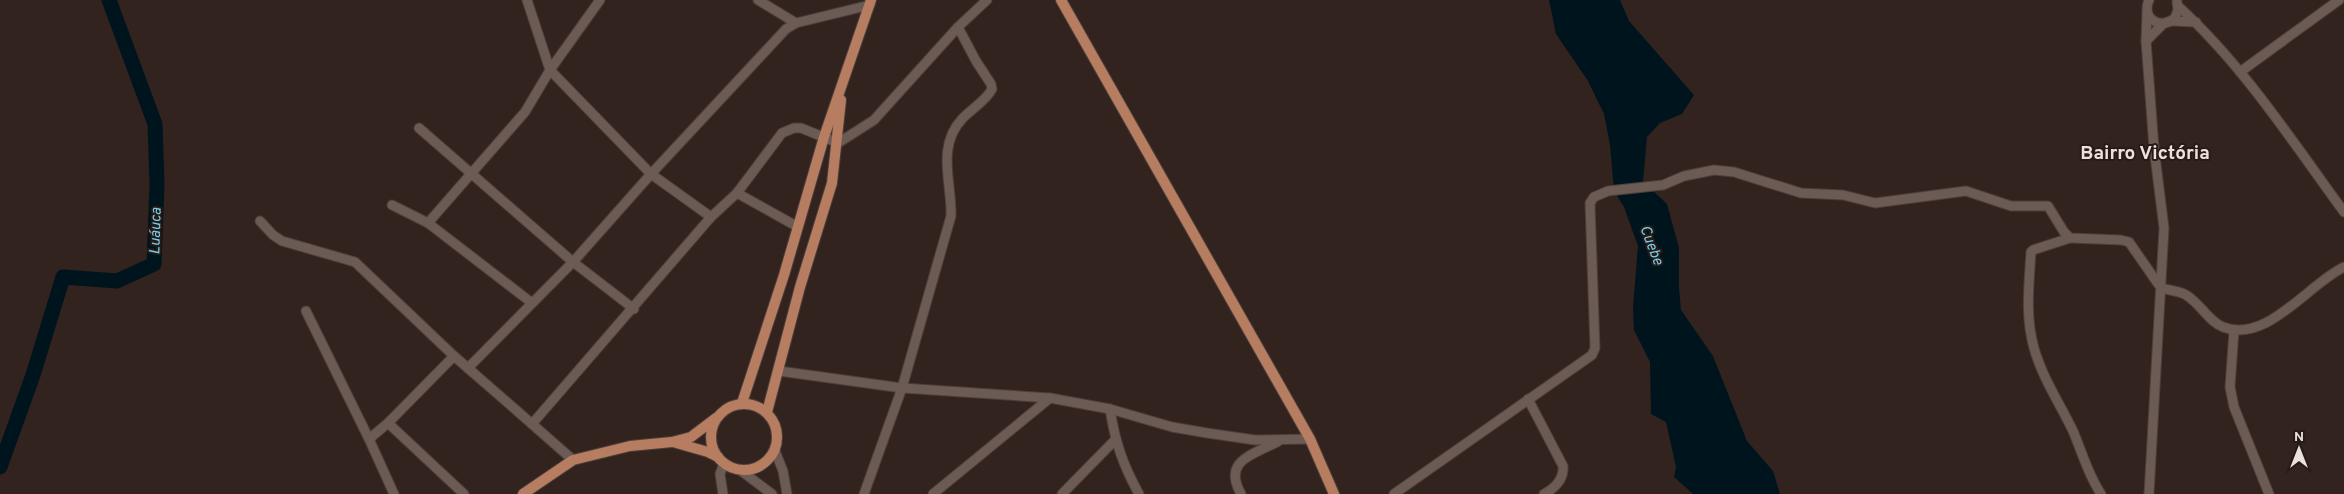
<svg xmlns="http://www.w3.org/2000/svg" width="2344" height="494" viewBox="0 0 2344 494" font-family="Overpass,sans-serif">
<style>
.water{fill:#00141d}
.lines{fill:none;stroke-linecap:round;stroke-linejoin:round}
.river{stroke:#00141d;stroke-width:15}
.minor-casing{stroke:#4c3f3b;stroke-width:11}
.major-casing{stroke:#4c3f3b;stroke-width:12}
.minor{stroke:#6c5a54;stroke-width:9}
.major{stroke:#b77d61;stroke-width:10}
.labels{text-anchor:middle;stroke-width:4;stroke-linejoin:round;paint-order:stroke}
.water-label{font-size:15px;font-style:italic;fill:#76ceed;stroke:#281a15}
.district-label{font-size:19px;font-weight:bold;fill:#ebe1dd;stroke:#281a15}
</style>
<rect width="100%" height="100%" fill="#32231e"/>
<polygon class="water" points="1549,0 1620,0 1629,21 1694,95 1682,114 1660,123 1647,137 1643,181 1667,204 1679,248 1679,288 1681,310 1713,356 1747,441 1773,471 1780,494 1693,494 1674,477 1676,467 1666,422 1651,414 1650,362 1634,330 1633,307 1638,246 1624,207 1614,191 1610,145 1604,114 1588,81 1556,34"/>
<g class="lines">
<polyline class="river" points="0,467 33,375 63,277 117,281 154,264 157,184 155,124 109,0"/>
<g class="minor-casing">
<g id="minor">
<polyline points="527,0 550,70 651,174 711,217"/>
<polyline points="758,0 796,23"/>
<path d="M2149,0C2141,18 2160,31 2175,18L2178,10L2177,2"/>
<path d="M2178,6C2243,65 2292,141 2344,212"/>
<polyline points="2147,11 2146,41 2154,148 2164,228 2149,494"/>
<polyline points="2171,21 2196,22"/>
<polyline points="2146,41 2163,24"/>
<polyline points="2240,72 2339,0"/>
<polyline points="419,128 573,262 634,309"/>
<polyline points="737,193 798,227"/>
<polyline points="392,205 428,223 532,303"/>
<polyline points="260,221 273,235 282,241 355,262 454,356 532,424"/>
<polyline points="428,223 525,112 550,70 600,0"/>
<path d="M2070,238L2033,250L2031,252C2029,284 2025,317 2034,348C2042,377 2060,404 2073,431C2082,452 2088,475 2101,494"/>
<polyline points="306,311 369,439"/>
<polyline points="2234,331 2230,387 2234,407 2269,494"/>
<polyline points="454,356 388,423 464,494"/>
<polyline points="468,368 573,262 651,174 786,29 796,23 870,5"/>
<polyline points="779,371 902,388 1050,398"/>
<path d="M1528,399L1563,466C1564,479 1555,488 1544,494"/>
<path d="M1110,409C1115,442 1123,465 1139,494"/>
<polyline points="388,423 369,439 394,494"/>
<polyline points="775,451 783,471 787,494"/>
<polyline points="573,460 532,424 711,217 737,193 782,133 794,128 801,128 838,143 874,120 958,27 987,0"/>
<polyline points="740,470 772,494"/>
<polyline points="723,494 720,474 724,463"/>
<path d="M864,494L902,388L951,216C952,183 936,147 962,119C971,109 986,101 992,89L991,84L976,61L958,27"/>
<polyline points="933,494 1050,398 1110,409 1172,427 1207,433 1255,440 1310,439"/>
<polyline points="1062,494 1115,440"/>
<path d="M1241,494C1222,460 1253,455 1279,441"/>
<path d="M1394,494L1592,355L1595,348L1590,203L1594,197L1608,191L1663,185L1684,176L1714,170L1734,172L1801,193L1843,195L1875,203L1966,191L2011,206H2048L2064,232L2070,238L2121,240L2129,242L2161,288C2168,290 2180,291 2186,295C2200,303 2209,322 2223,327C2267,344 2308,284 2344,267"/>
</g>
</g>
<g class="major-casing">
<g id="major">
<polyline points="1061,0 1310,439 1334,494"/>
<polyline points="742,403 784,275 824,137 871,0"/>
<circle cx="744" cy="437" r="33"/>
<polyline points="767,412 800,287 832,183 841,100"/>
<polyline points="673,442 708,452 718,457"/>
<polyline points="523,494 573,460 630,446 672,442 691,437 716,418"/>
</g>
</g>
<use href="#minor" class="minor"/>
<use href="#major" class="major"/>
</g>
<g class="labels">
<g class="water-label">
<text transform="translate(155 231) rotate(-88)" y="5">Luáuca</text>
<text transform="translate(1652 245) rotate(69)" y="5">Cuebe</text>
</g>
<g class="district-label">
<text x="2145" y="159">Bairro Victória</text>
</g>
</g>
<g transform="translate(2299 449)" stroke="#281a15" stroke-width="4" paint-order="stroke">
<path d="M0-4L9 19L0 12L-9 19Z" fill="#ebe1dd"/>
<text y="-8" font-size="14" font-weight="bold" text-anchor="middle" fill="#ebe1dd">N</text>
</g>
</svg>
